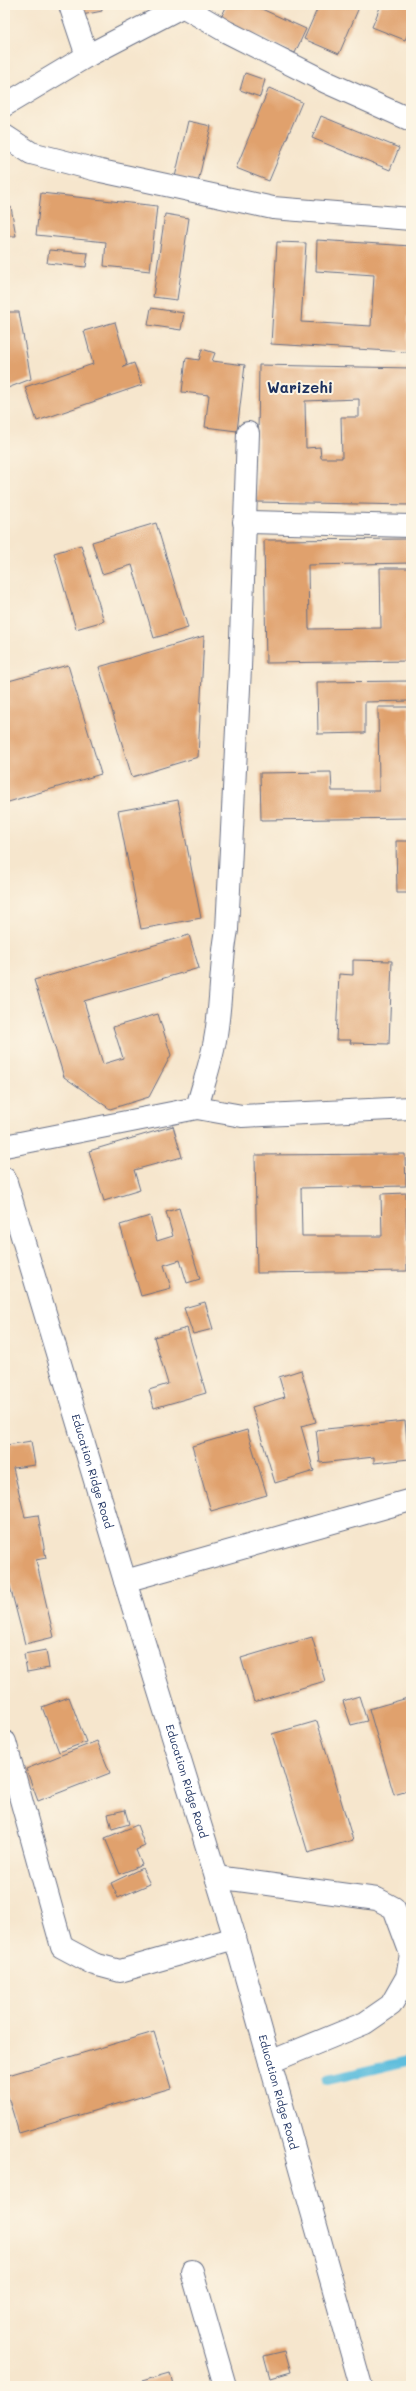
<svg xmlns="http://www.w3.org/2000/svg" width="416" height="2391" viewBox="0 0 416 2391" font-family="Mali,sans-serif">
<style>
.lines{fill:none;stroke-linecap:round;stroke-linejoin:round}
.stream{stroke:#5fbedd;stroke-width:10}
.building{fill:#e0a16d;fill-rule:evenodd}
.minor-casing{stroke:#686f85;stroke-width:24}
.minor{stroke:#fff;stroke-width:22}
.labels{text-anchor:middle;stroke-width:4;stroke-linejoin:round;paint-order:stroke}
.street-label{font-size:11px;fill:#1b2f5e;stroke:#fcf5e5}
.district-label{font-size:15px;font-weight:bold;fill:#1b2f5e;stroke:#fcf5e5}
</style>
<rect width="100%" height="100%" fill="#fcf5e5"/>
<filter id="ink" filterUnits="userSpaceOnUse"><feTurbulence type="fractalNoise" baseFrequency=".025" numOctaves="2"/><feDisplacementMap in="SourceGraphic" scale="8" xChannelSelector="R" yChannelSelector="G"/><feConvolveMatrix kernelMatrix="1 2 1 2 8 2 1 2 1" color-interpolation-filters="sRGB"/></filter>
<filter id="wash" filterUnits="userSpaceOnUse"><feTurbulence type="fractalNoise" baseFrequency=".012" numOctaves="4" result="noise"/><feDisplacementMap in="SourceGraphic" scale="16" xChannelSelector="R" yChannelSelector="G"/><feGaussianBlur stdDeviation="0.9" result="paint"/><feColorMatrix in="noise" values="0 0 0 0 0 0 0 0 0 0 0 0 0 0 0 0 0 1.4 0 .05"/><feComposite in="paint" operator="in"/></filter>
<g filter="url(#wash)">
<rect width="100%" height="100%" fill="#f6e6cd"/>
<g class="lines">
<polyline class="stream" points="328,2080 411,2060"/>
</g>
<g id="blocks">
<g class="building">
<polygon points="80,5 101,5 102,11 82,15"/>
<polygon points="227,5 253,5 306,29 295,53 220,20"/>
<polygon points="319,5 360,5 339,54 304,39"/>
<polygon points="381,5 411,5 411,27 405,40 372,27"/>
<polygon points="245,73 265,80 260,97 240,90"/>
<polygon points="269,88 302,102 269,181 236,168"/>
<polygon points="321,116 399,148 390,170 312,138"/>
<polygon points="188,121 211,126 198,182 175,177"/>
<polygon points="41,193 157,206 150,271 104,266 106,242 36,235"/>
<polygon points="11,207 16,236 5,236 5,208"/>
<polygon points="165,214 189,218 177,300 153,297"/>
<polygon points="317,240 411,246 407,352 271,344 277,242 306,243 301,322 371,326 374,275 316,271"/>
<polygon points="49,250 88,253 86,267 47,263"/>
<polygon points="151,308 184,313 181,330 148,325"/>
<polygon points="5,312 19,312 31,379 5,389"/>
<polygon points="115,322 127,364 123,367 134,363 142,385 37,421 25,387 93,364 84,331"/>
<polygon points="202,349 215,353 212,361 245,365 237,431 205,427 209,395 182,392 186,358 199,360"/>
<path d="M259,365L411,368L410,505L257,502ZM359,399V417H341L342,458H321L320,447L306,448L305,401Z"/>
<polygon points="156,523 188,628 154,638 132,565 102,574 92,542"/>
<polygon points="411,539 411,563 308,565 309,629 381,628 380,568 411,568 411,661 266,663 264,540"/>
<polygon points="81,545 104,621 76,629 54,553"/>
<polygon points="204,636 198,757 132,777 99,667"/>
<polygon points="68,665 101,774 5,803 5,682"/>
<polygon points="410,681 410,701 365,702 365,733 318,734 317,682"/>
<polygon points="378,707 409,707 411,818 261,820 260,773 331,772 332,791 379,791"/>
<polygon points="178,800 201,918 141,929 118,811"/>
<polygon points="396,841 411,841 411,893 397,893"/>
<polygon points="189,935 199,968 84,1001 103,1064 123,1058 113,1027 158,1014 171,1055 149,1097 110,1109 64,1077 34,980"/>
<polygon points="353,960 392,961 389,1044 350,1043 351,1040 336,1040 339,974 353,975"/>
<polygon points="173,1126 182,1157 134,1170 140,1190 104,1201 89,1151"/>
<polygon points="405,1154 406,1186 301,1188 302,1236 382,1236 381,1194 406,1193 407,1271 257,1273 255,1155"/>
<polygon points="179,1208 200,1279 187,1283 180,1260 164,1265 171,1288 141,1296 120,1225 150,1216 157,1241 173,1236 166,1212"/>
<polygon points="205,1302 213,1329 193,1334 184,1308"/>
<polygon points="187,1328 206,1393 154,1408 149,1390 168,1384 154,1337"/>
<polygon points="301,1370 316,1422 301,1426 314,1471 275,1483 252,1407 285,1397 279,1377"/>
<polygon points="405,1421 409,1459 374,1463 374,1457 320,1463 316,1430"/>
<polygon points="247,1430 267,1495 211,1511 192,1446"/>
<polygon points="5,1438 7,1445 31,1441 35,1465 13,1468 25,1517 38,1515 46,1558 36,1560 54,1637 25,1644 5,1567"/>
<polygon points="312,1637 325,1681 254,1702 241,1658"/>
<polygon points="46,1650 49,1668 27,1672 24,1654"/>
<polygon points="359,1696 367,1721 351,1725 343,1701"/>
<polygon points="69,1697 86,1742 59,1752 42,1707"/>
<polygon points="411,1697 411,1790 394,1795 369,1709"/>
<polygon points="317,1721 353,1840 308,1853 272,1734"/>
<polygon points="97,1741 110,1773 38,1801 26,1769"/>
<polygon points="125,1810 129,1824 112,1829 108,1814"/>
<polygon points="137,1825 145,1846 136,1850 142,1865 120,1874 105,1838"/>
<polygon points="142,1868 150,1884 118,1898 111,1883"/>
<polygon points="154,2032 171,2088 19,2133 5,2087 5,2076"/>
<polygon points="285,2351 291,2372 270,2378 264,2356"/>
<polygon points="411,2367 411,2385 410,2385 407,2368"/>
<polygon points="170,2373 173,2386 143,2386 142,2381"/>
</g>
</g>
</g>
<g filter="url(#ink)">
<use href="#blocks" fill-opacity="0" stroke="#686f85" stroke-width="1"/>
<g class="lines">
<g class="minor-casing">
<g id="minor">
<polyline points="70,5 87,56"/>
<polyline points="184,7 227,32 326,82 411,120"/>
<polyline points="5,105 87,56 185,5"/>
<polyline points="5,136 31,153 101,171 273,208 411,219"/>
<polyline points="244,522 411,526"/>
<polyline points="197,1108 242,1116 411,1108"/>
<path d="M5,1146L197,1108C203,1085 211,1063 215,1040C222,1003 220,966 227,930L240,668L248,433"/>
<path id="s1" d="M5,1179L125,1581L235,1938L361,2386"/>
<polyline points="125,1581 411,1500"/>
<polyline points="5,1742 62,1947 94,1964 120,1971 235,1938"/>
<polyline points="216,1877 377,1899 394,1908 411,1954 407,1977 391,2005 365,2023 270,2062"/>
<polyline points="192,2271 225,2386"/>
</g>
</g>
<use href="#minor" class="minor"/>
</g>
</g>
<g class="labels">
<g class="street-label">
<text dy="4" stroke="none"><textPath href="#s1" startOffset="305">Education Ridge Road</textPath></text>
<text dy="4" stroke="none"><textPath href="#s1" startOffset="629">Education Ridge Road</textPath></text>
<text dy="4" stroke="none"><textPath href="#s1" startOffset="953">Education Ridge Road</textPath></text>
</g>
<g class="district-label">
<text x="300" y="393">Warizehi</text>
</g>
</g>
<rect width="416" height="2391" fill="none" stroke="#fcf5e5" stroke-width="20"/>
</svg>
